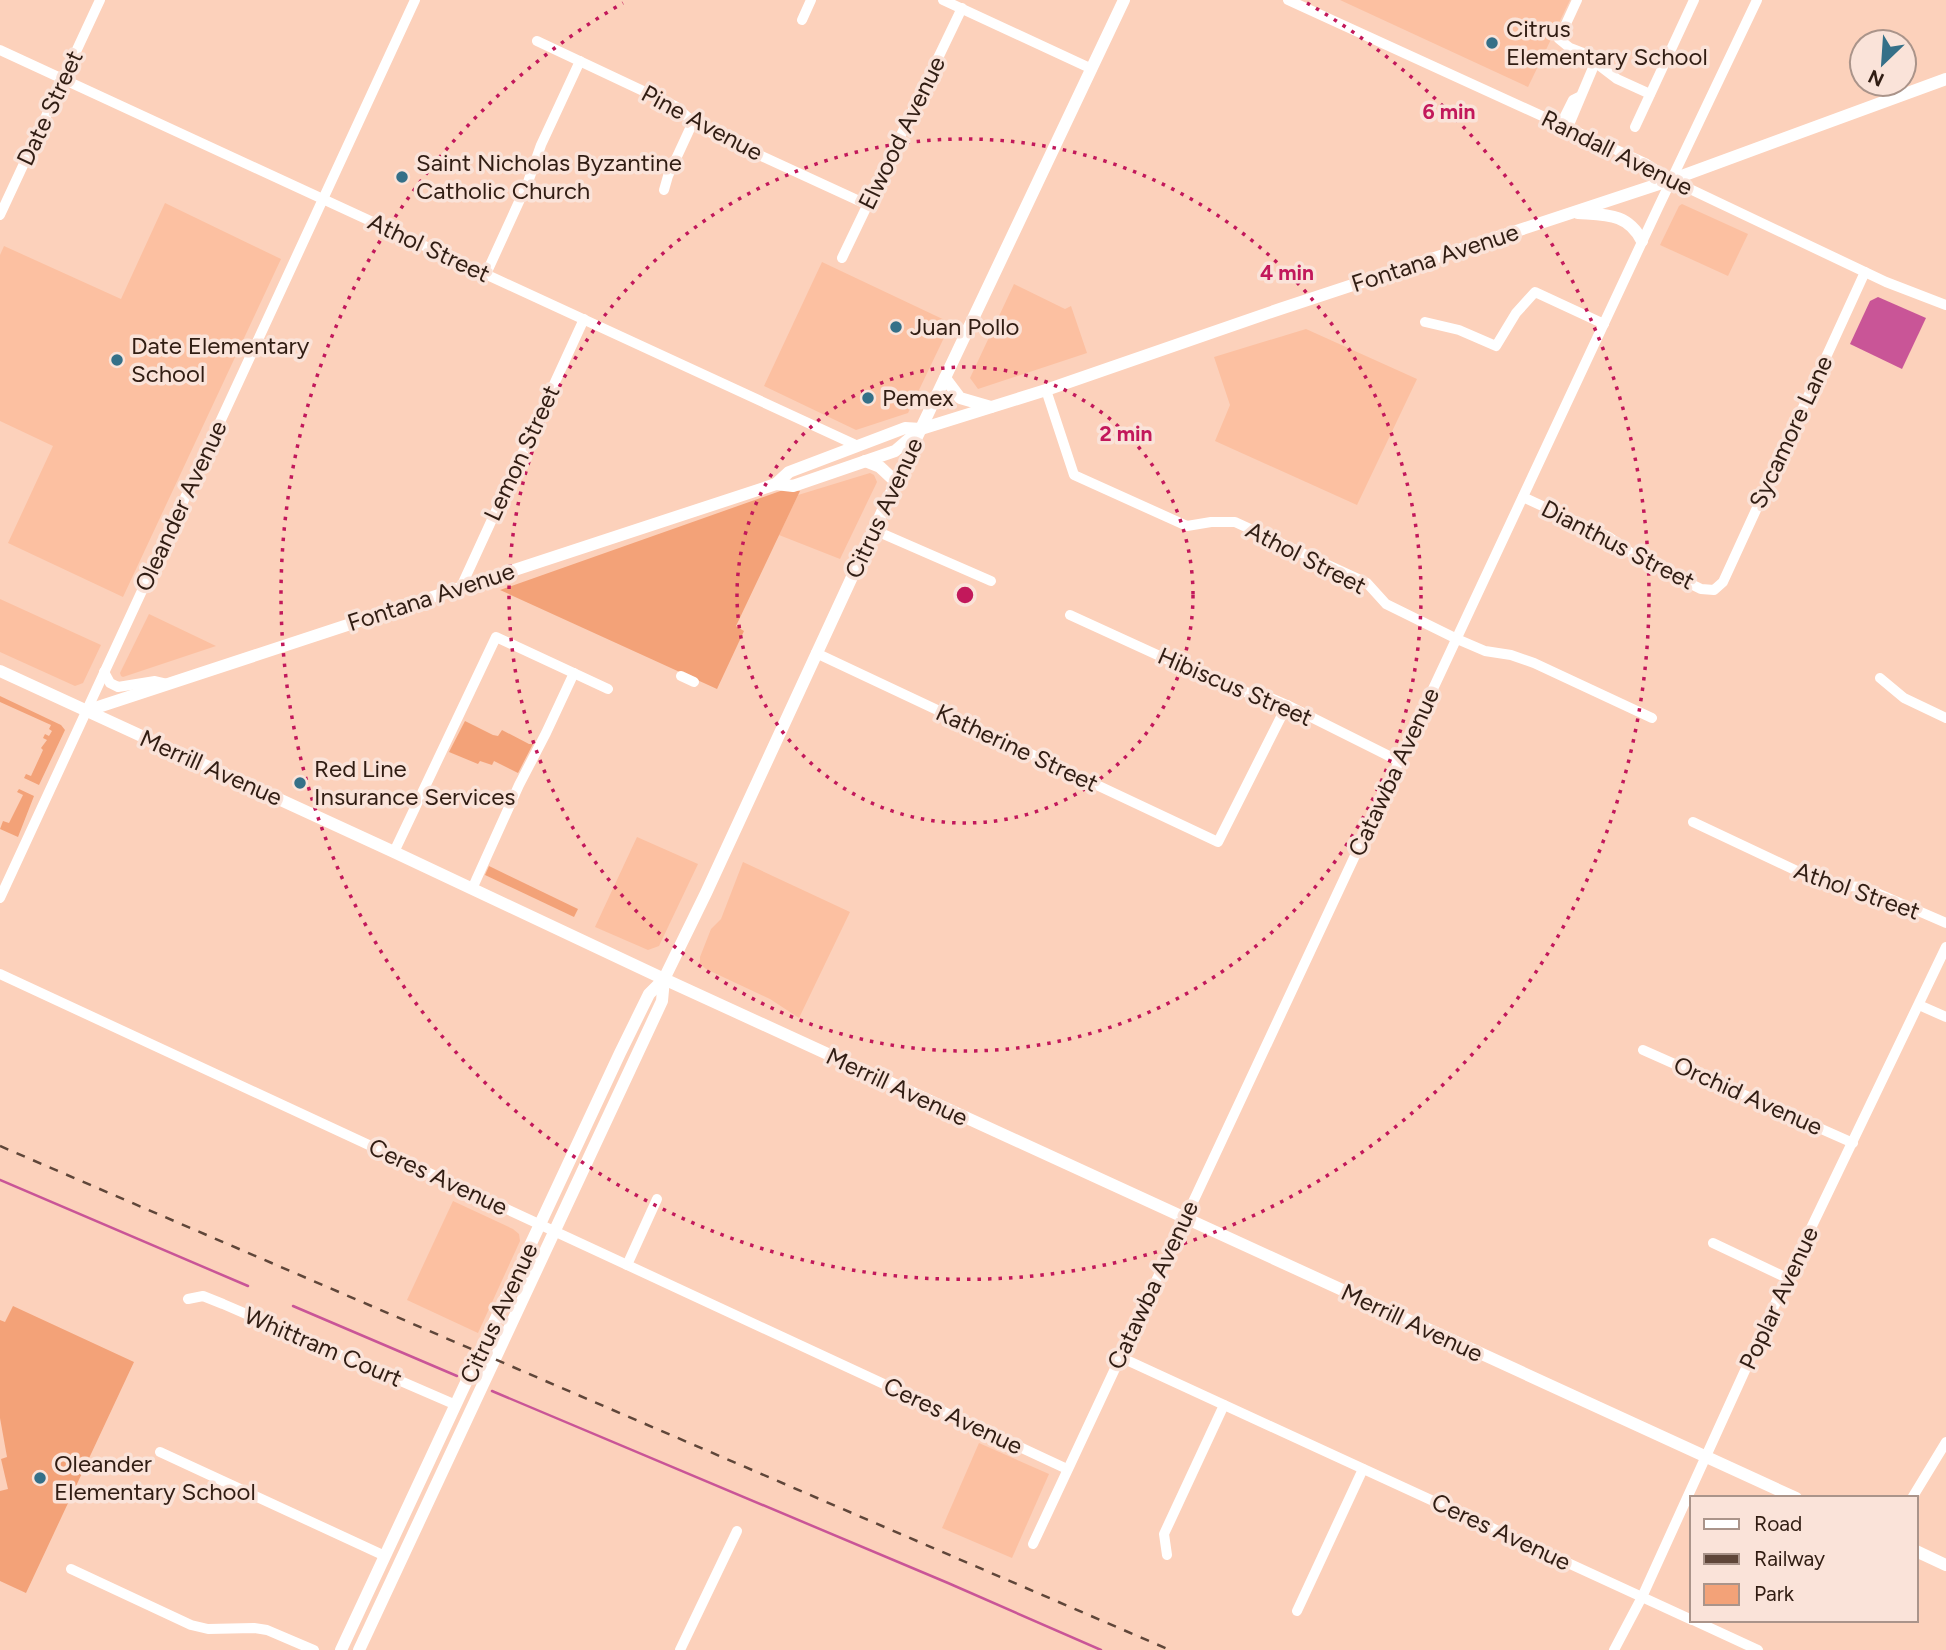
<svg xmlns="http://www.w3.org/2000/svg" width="1946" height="1650" viewBox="0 0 1946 1650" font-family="Figtree,sans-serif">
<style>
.built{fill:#fcc0a1}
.green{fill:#f3a278}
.water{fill:#c95597}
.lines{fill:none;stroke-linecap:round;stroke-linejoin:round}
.stream{stroke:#c95597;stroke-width:2.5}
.minor{stroke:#fff;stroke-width:10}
.major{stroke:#fff;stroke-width:12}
.rail{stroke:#5f4639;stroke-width:2.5;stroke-dasharray:9 9;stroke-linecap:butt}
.ring{fill:none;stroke:#c2185b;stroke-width:3.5;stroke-dasharray:3.5 7}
.poi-dot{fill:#357088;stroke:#fae3d9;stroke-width:2.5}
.labels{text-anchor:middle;stroke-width:7;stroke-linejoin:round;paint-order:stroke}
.poi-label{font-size:24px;fill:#311d13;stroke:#fae3d9;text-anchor:start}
.street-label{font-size:24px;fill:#311d13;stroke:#fae3d9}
.centre{fill:#c2185b;stroke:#fae3d9;stroke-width:3.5}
.ring-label{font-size:21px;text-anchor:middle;font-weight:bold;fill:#c2185b;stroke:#fae3d9;stroke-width:7;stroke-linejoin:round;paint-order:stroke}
</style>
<rect width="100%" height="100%" fill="#fcd1bb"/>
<g class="built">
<polygon points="1340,0 1570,0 1528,87"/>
<polygon points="165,203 281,259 123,597 8,543 53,446 0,421 0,255 4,246 121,299"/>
<polygon points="1682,204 1748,234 1728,276 1660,245 1679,206"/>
<polygon points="822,262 951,323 908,413 856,430 764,386"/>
<polygon points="1014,284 1065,309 1071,306 1087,353 978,389 970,378"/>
<polygon points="1306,329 1417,379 1357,505 1215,441 1230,405 1214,357"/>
<polygon points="870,473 874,475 877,482 840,559 779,535 798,495"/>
<polygon points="0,599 101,645 83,683 75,686 0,652"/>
<polygon points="149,614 216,646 123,677 121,676 120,673"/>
<polygon points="637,837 698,864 659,946 648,950 595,927"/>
<polygon points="743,862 850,912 799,1018 770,999 706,969 700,964 700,957 711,929 721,919"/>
<polygon points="453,1201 513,1229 519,1234 520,1241 478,1333 407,1300"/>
<polygon points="979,1443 1049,1474 1012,1558 942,1528"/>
</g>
<g class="green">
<polygon points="786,489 800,491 736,626 744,631 717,689 500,590"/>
<polygon points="0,696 61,725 65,730 39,785 24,778 26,774 31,776 43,750 41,748 47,740 43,738 45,734 49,736 52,731 49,729 51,725 0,702"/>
<polygon points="465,721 493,735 498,736 502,730 529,744 533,744 518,773 494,761 492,765 480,761 478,764 449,752"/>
<polygon points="19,789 34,796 18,837 0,829 3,821 9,823 23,795 17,792"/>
<polygon points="489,866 578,909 574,917 485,875"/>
<polygon points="13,1306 134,1362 26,1593 0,1581 0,1491 8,1489 1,1459 7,1457 0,1418 0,1320 5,1322"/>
</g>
<polygon class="water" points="1878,297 1926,318 1902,369 1850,344 1870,301"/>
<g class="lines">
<g class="stream">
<polyline points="0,1180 248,1286"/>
<polyline points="293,1306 457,1376"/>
<polyline points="492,1391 948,1583 1101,1650"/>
</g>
<g class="minor">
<polyline points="943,0 1092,69"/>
<polyline points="1288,0 1645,163 1671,180 1886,282 1946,305"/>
<polyline points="1577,0 1559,39 1570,48 1583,53 1617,79 1650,94"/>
<polyline points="802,20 811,0"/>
<polyline points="537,41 675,106 693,122 707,131 868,205"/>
<polyline points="0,50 858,446"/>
<polyline points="1561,124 1573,100 1579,97"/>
<polyline points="1568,127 1595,63"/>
<polyline points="1635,127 1694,0"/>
<polyline points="664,190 668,176 693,122"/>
<polyline points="0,215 100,0"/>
<polyline points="842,258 962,8"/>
<polyline points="486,274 528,182 541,145 580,61"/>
<polyline points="1425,322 1459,330 1496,346 1516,313 1535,292 1604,324"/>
<polyline points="1046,390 1074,475 1187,526 1211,522 1235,522 1367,583 1386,604 1457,639 1485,651 1511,655 1534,663 1652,718"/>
<polyline points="1523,497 1609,537 1638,558 1701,589 1714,590 1723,582 1865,272"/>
<polyline points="874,530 991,581"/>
<polyline points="461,587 584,319"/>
<polyline points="1070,615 1234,690 1266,696 1287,705 1399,761"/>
<polyline points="816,653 1218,842 1287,705"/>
<polyline points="104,672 110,683 118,687 155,681 168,684"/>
<polyline points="681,676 694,682"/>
<polyline points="1880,678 1904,698 1946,718"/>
<polyline points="1693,822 1816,880 1830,885 1863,887 1946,923"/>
<polyline points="394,852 496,637 608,689"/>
<polyline points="472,889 519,785 546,733 574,673"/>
<polyline points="0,898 415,0"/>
<polyline points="0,974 1067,1469"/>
<polyline points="1919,1005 1946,1017"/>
<polyline points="1643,1050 1853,1143"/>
<polyline points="1713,1243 1787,1278"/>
<polyline points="627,1265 657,1199"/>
<polyline points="188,1299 203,1296 223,1304 456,1405"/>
<polyline points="1120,1357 1692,1620"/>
<polyline points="160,1452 385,1556"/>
<polyline points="1912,1498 1946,1442"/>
<polyline points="1033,1544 1657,210 1757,0"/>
<polyline points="1167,1555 1164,1534 1224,1405"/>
<polyline points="71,1569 191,1625 208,1629 254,1628 267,1630 314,1650"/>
<polyline points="1297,1611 1363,1469"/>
<polyline points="1693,1620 1758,1650"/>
<polyline points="680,1650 737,1531"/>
<polyline points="1614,1650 1642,1597 1787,1278 1946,947"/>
</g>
<g class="major">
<path d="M1578,213C1606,215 1628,213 1642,241"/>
<polyline points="945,378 960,398 991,407"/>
<polyline points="865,461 880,467 896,482"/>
<polyline points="776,484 793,486 895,451 916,433"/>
<polyline points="0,671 394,852 664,979 1796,1498"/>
<polyline points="86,711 776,484 789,472 905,428 921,429 1046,390 1280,309 1671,180 1946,79"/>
<polyline points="1916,1551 1946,1565"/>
<polyline points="341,1650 620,1053 649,994 664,979 706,893 907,458 1124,0"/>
<polyline points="359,1650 662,1001 664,979"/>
</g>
<polyline class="rail" points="0,1146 1170,1650"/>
</g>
<g class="ring">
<circle cx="965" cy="595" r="228"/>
<circle cx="965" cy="595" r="456"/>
<path d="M1307 3A684 684 0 1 1 623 3"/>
</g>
<g class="poi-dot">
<circle cx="1492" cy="43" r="7"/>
<circle cx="402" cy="177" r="7"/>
<circle cx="896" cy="327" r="7"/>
<circle cx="117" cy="360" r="7"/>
<circle cx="868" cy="398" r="7"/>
<circle cx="300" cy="783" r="7"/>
<circle cx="40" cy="1478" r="7"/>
</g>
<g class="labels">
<g class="poi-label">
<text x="1506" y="37">Citrus<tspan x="1506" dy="28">Elementary School</tspan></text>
<text x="416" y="171">Saint Nicholas Byzantine<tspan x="416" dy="28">Catholic Church</tspan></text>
<text x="910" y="335">Juan Pollo</text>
<text x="131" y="354">Date Elementary<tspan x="131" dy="28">School</tspan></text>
<text x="882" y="406">Pemex</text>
<text x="314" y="777">Red Line<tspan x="314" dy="28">Insurance Services</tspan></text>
<text x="54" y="1472">Oleander<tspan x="54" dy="28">Elementary School</tspan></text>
</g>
<g class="street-label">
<text transform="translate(50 108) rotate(-65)" y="8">Date Street</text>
<text transform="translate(702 123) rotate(28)" y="8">Pine Avenue</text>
<text transform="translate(902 133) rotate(-64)" y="8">Elwood Avenue</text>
<text transform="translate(1617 153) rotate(26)" y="8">Randall Avenue</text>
<text transform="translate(429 248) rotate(25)" y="8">Athol Street</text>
<text transform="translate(1435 258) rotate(-18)" y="8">Fontana Avenue</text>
<text transform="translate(1791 432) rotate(-65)" y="8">Sycamore Lane</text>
<text transform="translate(522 453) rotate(-65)" y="8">Lemon Street</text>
<text transform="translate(181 506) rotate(-65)" y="8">Oleander Avenue</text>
<text transform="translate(884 508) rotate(-65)" y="8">Citrus Avenue</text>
<text transform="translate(1618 545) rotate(27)" y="8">Dianthus Street</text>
<text transform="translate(1306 558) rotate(27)" y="8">Athol Street</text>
<text transform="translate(431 597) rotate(-18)" y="8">Fontana Avenue</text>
<text transform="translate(1235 687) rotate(23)" y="8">Hibiscus Street</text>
<text transform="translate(1017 748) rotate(25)" y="8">Katherine Street</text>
<text transform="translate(211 768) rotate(24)" y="8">Merrill Avenue</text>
<text transform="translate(1394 772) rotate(-65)" y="8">Catawba Avenue</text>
<text transform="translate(1857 891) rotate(19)" y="8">Athol Street</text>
<text transform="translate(897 1087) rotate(25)" y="8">Merrill Avenue</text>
<text transform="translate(1748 1096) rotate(24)" y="8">Orchid Avenue</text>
<text transform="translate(438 1177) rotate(25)" y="8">Ceres Avenue</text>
<text transform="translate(1153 1285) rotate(-65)" y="8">Catawba Avenue</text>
<text transform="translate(1779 1298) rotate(-65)" y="8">Poplar Avenue</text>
<text transform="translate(499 1313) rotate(-65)" y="8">Citrus Avenue</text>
<text transform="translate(1412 1323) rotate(25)" y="8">Merrill Avenue</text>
<text transform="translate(323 1347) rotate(23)" y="8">Whittram Court</text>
<text transform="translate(953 1416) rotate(25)" y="8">Ceres Avenue</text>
<text transform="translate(1501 1532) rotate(25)" y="8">Ceres Avenue</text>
</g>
</g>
<circle cx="965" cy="595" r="10" class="centre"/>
<g class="ring-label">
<text x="1449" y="119">6 min</text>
<text x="1287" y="280">4 min</text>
<text x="1126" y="441">2 min</text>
</g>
<rect x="1690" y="1496" width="228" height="126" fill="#fae3d9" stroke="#aa948a" stroke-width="2"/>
<rect x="1704" y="1519" width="35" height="10" fill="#ffffff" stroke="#aa948a" stroke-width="2"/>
<text x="1754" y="1531" font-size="21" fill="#311d13">Road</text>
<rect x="1704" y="1554" width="35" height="10" fill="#5f4639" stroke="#aa948a" stroke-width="2"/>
<text x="1754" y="1566" font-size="21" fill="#311d13">Railway</text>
<rect x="1704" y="1584" width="35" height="21" fill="#f3a278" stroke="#aa948a" stroke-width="2"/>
<text x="1754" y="1601" font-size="21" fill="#311d13">Park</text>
<g transform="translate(1883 63) rotate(205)"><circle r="33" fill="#fae3d9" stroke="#aa948a" stroke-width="2"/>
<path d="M0-5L12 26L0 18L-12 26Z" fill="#357088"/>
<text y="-10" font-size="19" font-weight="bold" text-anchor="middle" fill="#311d13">N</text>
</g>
</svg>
